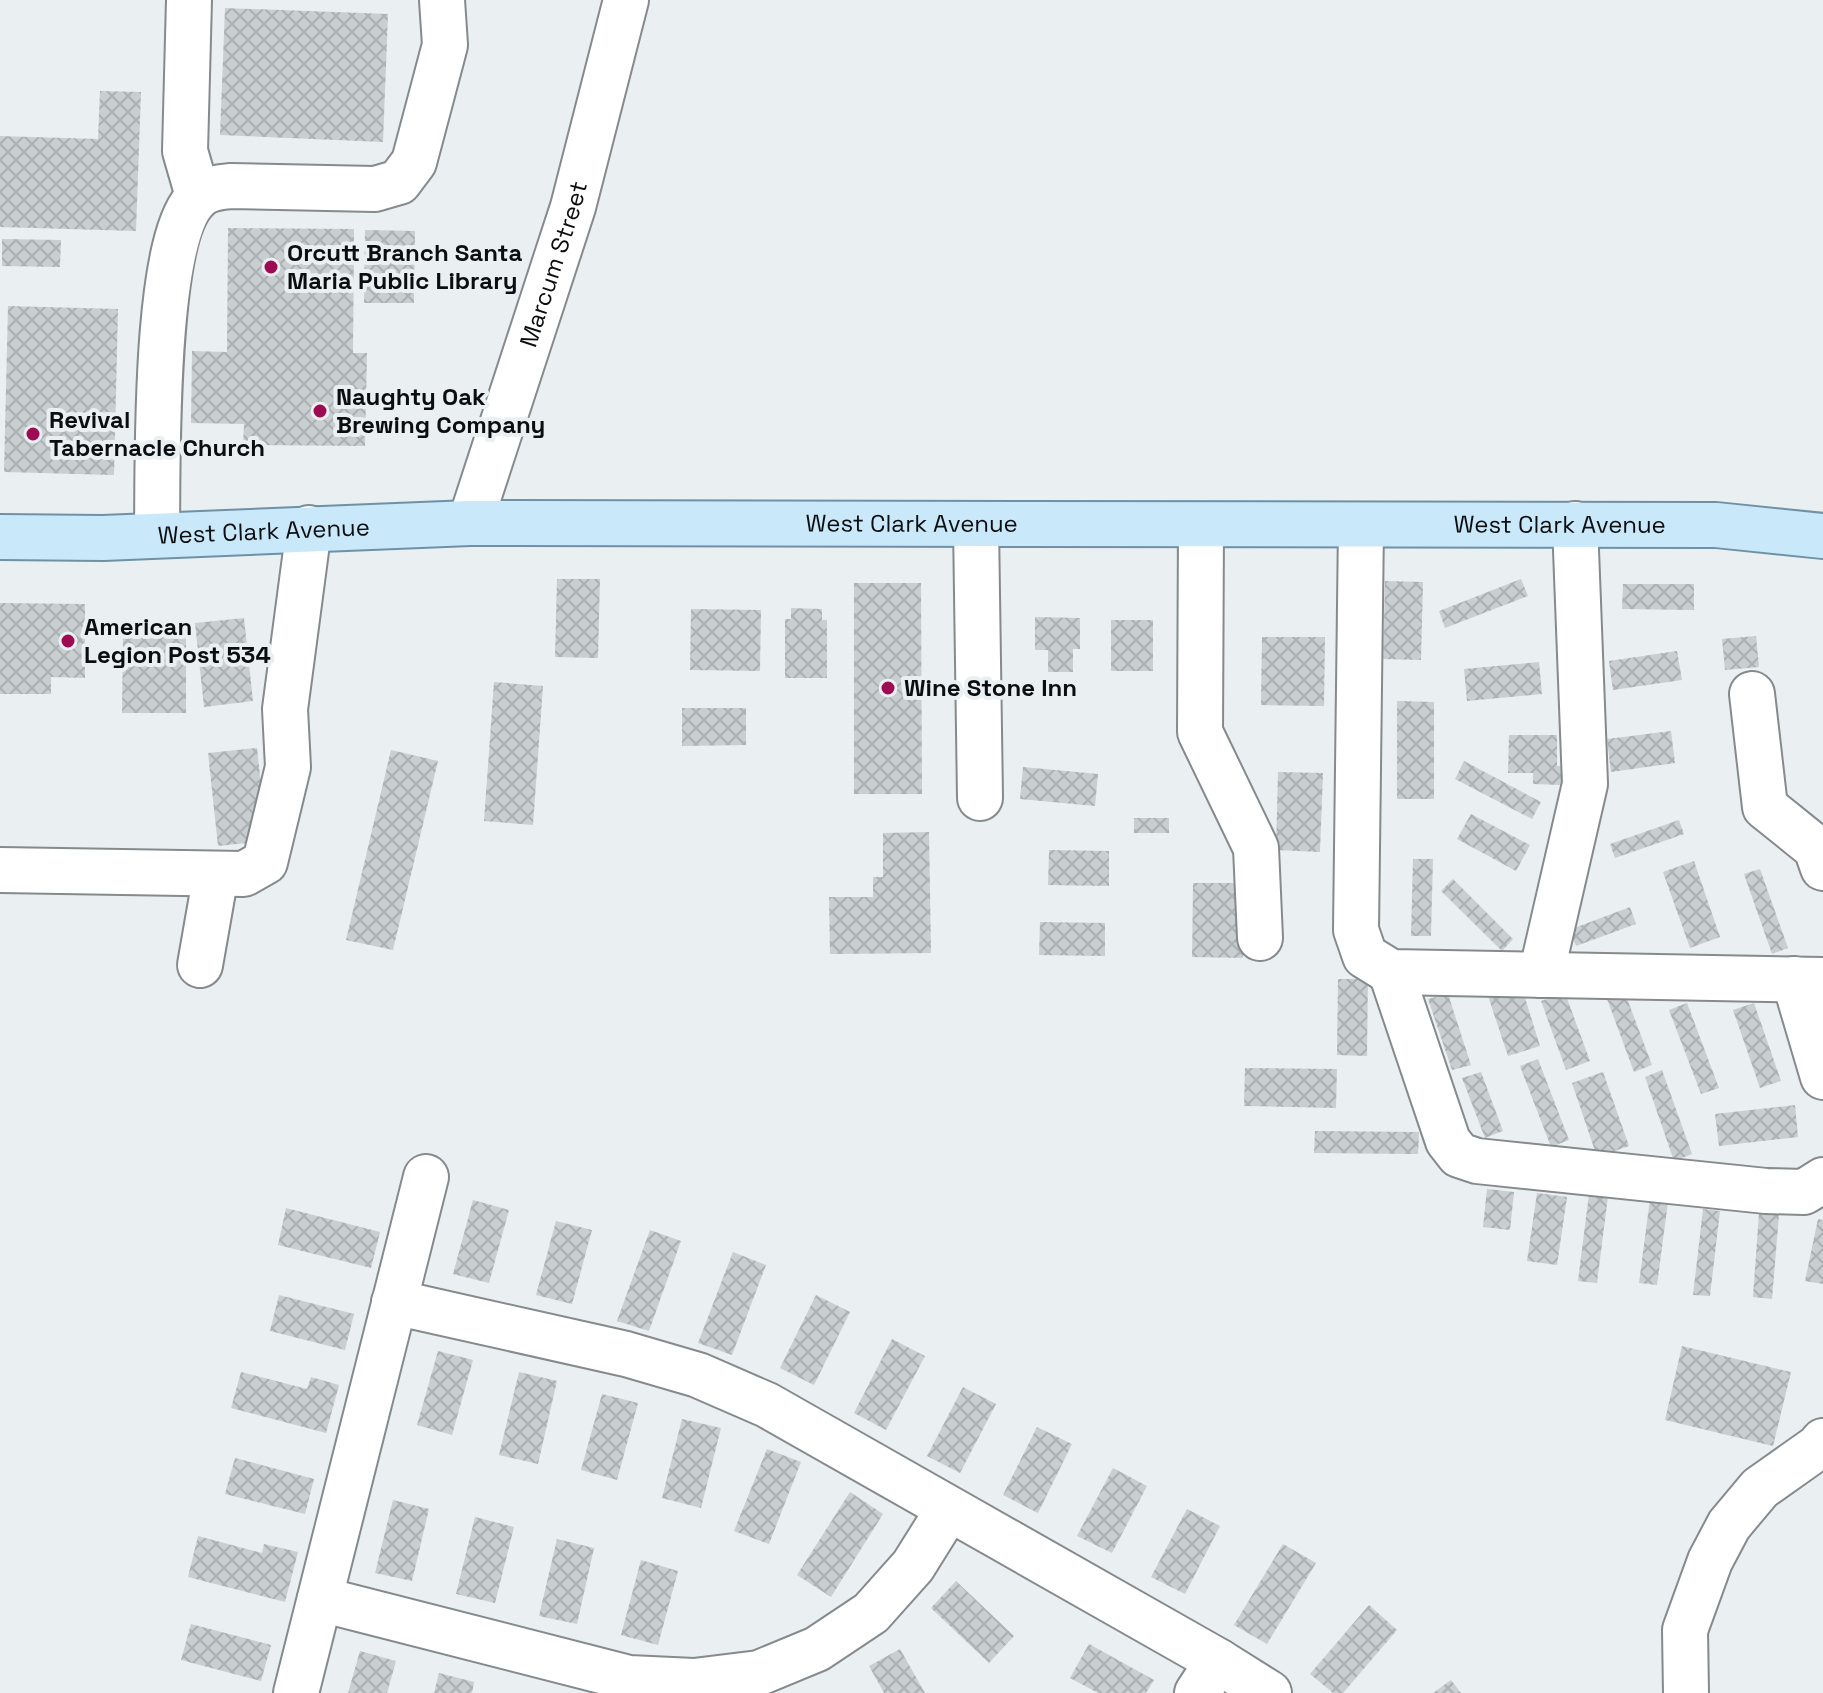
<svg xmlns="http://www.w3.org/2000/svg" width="1823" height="1693" viewBox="0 0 1823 1693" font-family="'Space Grotesk',sans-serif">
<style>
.building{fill:url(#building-cross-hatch)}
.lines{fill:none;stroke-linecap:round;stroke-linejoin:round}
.minor-casing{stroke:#858a8c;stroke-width:48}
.major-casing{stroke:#6f91a5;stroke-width:48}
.minor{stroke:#fff;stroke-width:44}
.major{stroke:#c9e8fa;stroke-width:44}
.poi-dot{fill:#9f0b52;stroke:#eaeff2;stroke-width:3}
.labels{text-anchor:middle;stroke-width:8;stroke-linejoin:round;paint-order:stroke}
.poi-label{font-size:24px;font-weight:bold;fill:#0b0d0e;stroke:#eaeff2;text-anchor:start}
.street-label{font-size:24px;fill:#0b0d0e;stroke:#eaeff2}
</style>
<defs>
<pattern id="building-cross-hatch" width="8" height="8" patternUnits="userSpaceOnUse" patternTransform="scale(2)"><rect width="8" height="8" fill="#c9ced1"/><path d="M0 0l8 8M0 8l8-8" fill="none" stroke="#abb0b2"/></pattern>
</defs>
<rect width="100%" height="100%" fill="#eaeff2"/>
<g class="building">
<polygon points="225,8 388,14 383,142 220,135"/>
<polygon points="100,91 141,92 136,231 0,227 0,136 98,139"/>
<polygon points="228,228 354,229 353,353 367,353 365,446 243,445 244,424 191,423 192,351 227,352"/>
<polygon points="365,230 415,231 414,303 364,303"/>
<polygon points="2,239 61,240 60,267 2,266"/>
<polygon points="8,306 118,309 114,475 4,472"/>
<polygon points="557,579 600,579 598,658 555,657"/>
<polygon points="1521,579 1528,596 1445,628 1439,611"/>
<polygon points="1385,581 1423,582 1421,660 1383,659"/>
<polygon points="854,583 921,583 922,794 854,794"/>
<polygon points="1623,584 1694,584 1694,610 1622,609"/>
<polygon points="0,603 85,604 85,678 51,677 51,694 0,694"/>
<polygon points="791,608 822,609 822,620 827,620 827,678 785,678 785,619 791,619"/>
<polygon points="691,609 761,610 760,671 690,670"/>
<polygon points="1035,617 1080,618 1080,649 1073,649 1073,672 1048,672 1048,650 1035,650"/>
<polygon points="244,618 253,701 204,707 195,623"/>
<rect x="1111" y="620" width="42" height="51"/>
<polygon points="123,634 186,634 186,713 122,713"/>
<polygon points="1756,636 1759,667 1725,670 1722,639"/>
<polygon points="1262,637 1325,637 1324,706 1261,705"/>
<polygon points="1677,651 1682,680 1613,690 1609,661"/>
<polygon points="1539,662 1542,694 1467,701 1464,669"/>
<polygon points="494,682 543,686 533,825 484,821"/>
<polygon points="1397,701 1434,702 1434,799 1397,799"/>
<polygon points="682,708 746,708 746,745 682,746"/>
<polygon points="1671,731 1675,763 1611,772 1607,739"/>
<polygon points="1509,735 1557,735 1557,766 1561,766 1561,785 1533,784 1533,773 1508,773"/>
<polygon points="257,748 267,841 218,846 208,753"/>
<polygon points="391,750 438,761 393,950 346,940"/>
<polygon points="1464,761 1541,802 1532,819 1455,779"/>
<polygon points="1023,767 1098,774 1095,806 1020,799"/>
<polygon points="1278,772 1323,773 1320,852 1276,850"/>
<polygon points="1471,814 1530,845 1516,871 1457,839"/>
<rect x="1134" y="818" width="35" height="15"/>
<polygon points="1679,820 1684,834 1615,858 1610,844"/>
<polygon points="929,832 931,953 830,954 829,897 873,897 873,877 883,877 883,833"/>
<polygon points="1049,850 1109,851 1109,886 1048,885"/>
<polygon points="1413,859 1433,859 1431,936 1411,936"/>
<polygon points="1694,861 1720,937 1690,948 1663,872"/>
<polygon points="1760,869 1788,948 1772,954 1744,874"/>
<polygon points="1453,879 1513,939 1502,951 1441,891"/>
<polygon points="1193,883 1244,883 1243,958 1192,957"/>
<polygon points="1630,907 1636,924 1576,946 1569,930"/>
<polygon points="1040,922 1105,923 1105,956 1039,955"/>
<polygon points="1338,979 1368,979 1367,1056 1337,1055"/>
<polygon points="1521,985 1540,1046 1508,1056 1488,996"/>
<polygon points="1565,993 1590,1061 1566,1070 1541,1001"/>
<polygon points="1625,993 1652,1065 1634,1072 1607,999"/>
<polygon points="1448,994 1471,1065 1452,1070 1428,999"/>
<polygon points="1687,1003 1719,1088 1701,1094 1669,1010"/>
<polygon points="1754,1003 1781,1081 1760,1088 1733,1010"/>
<polygon points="1538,1059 1569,1140 1551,1147 1520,1066"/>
<polygon points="1245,1068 1337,1069 1336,1108 1244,1106"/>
<polygon points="1662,1070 1692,1154 1674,1161 1645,1077"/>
<polygon points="1481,1072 1503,1131 1485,1138 1462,1078"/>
<polygon points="1603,1072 1629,1146 1597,1157 1572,1083"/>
<polygon points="1795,1105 1798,1137 1719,1146 1715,1114"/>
<polygon points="1315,1131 1419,1132 1418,1154 1314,1153"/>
<polygon points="1487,1189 1514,1192 1510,1230 1483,1227"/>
<polygon points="1537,1193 1567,1197 1557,1265 1527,1261"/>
<polygon points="1589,1194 1608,1196 1597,1283 1578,1281"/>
<polygon points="1650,1199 1668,1202 1657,1285 1639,1283"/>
<polygon points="473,1200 509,1210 489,1283 453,1274"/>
<polygon points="286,1208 380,1232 371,1268 278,1245"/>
<polygon points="1703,1209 1720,1211 1710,1296 1693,1295"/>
<polygon points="1759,1213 1779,1215 1772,1299 1753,1297"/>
<polygon points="1818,1219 1823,1220 1823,1284 1805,1281"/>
<polygon points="556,1221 592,1230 572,1304 536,1295"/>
<polygon points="650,1230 681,1241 649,1331 617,1321"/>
<polygon points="733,1252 766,1265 732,1355 698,1343"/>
<polygon points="279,1295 354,1314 345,1350 270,1331"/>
<polygon points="816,1295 850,1312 814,1385 780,1368"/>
<polygon points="892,1339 925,1356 886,1430 854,1413"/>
<polygon points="1682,1346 1791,1372 1773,1446 1665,1420"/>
<polygon points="438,1351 473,1360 452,1435 417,1425"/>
<polygon points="241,1372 307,1389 311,1377 339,1385 326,1433 231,1408"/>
<polygon points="519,1372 557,1381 538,1464 499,1455"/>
<polygon points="963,1387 996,1404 960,1473 927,1456"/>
<polygon points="602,1394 638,1403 617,1480 581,1470"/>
<polygon points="682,1419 721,1428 701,1508 662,1498"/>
<polygon points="1037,1427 1072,1444 1038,1513 1003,1495"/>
<polygon points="767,1449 801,1462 769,1544 734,1531"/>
<polygon points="235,1458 314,1479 305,1514 225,1494"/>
<polygon points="1113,1468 1147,1486 1112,1553 1077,1536"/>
<polygon points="850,1492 883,1514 831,1597 797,1575"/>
<polygon points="393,1500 429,1509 412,1581 375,1573"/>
<polygon points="1187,1509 1220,1526 1185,1594 1151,1577"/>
<polygon points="475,1517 514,1527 495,1603 456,1594"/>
<polygon points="198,1536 262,1553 264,1544 298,1552 285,1602 188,1577"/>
<polygon points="557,1539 594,1548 577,1624 539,1616"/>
<polygon points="1283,1544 1316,1563 1267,1644 1234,1625"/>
<polygon points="641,1560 678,1571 658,1645 621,1635"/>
<polygon points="956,1581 1014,1636 989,1663 931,1608"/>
<polygon points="1369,1605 1397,1630 1343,1693 1333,1693 1310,1674"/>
<polygon points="191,1624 271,1645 261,1681 181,1660"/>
<polygon points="1089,1644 1154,1680 1146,1693 1098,1693 1070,1678"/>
<polygon points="900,1649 925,1693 884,1693 869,1666"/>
<polygon points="360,1651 396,1661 387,1693 348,1693"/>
<polygon points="439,1673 474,1682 472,1693 434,1693"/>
<polygon points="1451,1680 1461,1693 1433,1693"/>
</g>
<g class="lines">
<g class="minor-casing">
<g id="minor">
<polyline points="189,0 185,151 198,196"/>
<path id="s1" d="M470,523L573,207L626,0"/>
<polyline points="976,525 980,798"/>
<polyline points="1361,525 1356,930 1365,956 1391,972 1823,980"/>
<polyline points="1201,526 1200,732 1256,848 1260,938"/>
<path d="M157,535C158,469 153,239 197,198C205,189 219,187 231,186L375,189L399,182L414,162L445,45L442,0"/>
<polyline points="1752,694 1765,807 1816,848 1823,868"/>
<polyline points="0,870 244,874 265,862 288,767 285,709 309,528"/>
<polyline points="200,965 216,874"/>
<polyline points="1391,972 1448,1141 1459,1155 1477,1161 1766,1191 1804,1192 1823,1180"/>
<polyline points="1541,975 1585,784 1575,524"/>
<polyline points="1794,979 1823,1077"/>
<polyline points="394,1302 626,1354 698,1375 767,1405 1218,1661 1269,1693"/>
<polyline points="320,1599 629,1678 694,1681 759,1673 817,1649 871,1613 913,1566 948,1510"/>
<polyline points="296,1693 426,1177"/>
<polyline points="1197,1693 1218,1661"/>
<polyline points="1686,1693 1685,1630 1710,1561 1729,1525 1760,1488 1818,1447 1823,1441"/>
</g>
</g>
<g class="major-casing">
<g id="major">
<path id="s2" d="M0,537L103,538L470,523L1716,525L1823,536"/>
</g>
</g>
<use href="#minor" class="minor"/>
<use href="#major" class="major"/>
</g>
<g class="poi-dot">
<circle cx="271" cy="267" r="8"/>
<circle cx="320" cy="411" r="8"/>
<circle cx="33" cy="434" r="8"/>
<circle cx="68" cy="641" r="8"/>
<circle cx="888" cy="688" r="8"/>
</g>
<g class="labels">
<g class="poi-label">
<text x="287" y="261">Orcutt Branch Santa<tspan x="287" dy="28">Maria Public Library</tspan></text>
<text x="336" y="405">Naughty Oak<tspan x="336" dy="28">Brewing Company</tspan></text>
<text x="49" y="428">Revival<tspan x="49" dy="28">Tabernacle Church</tspan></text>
<text x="84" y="635">American<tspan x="84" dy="28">Legion Post 534</tspan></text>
<text x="904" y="696">Wine Stone Inn</text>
</g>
<g class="street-label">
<text dy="8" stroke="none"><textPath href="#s1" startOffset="272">Marcum Street</textPath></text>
<text dy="8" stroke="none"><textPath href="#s2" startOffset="912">West Clark Avenue</textPath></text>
<text dy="8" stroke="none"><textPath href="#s2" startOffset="1560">West Clark Avenue</textPath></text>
<text dy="8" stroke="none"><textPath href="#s2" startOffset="264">West Clark Avenue</textPath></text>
</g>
</g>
</svg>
